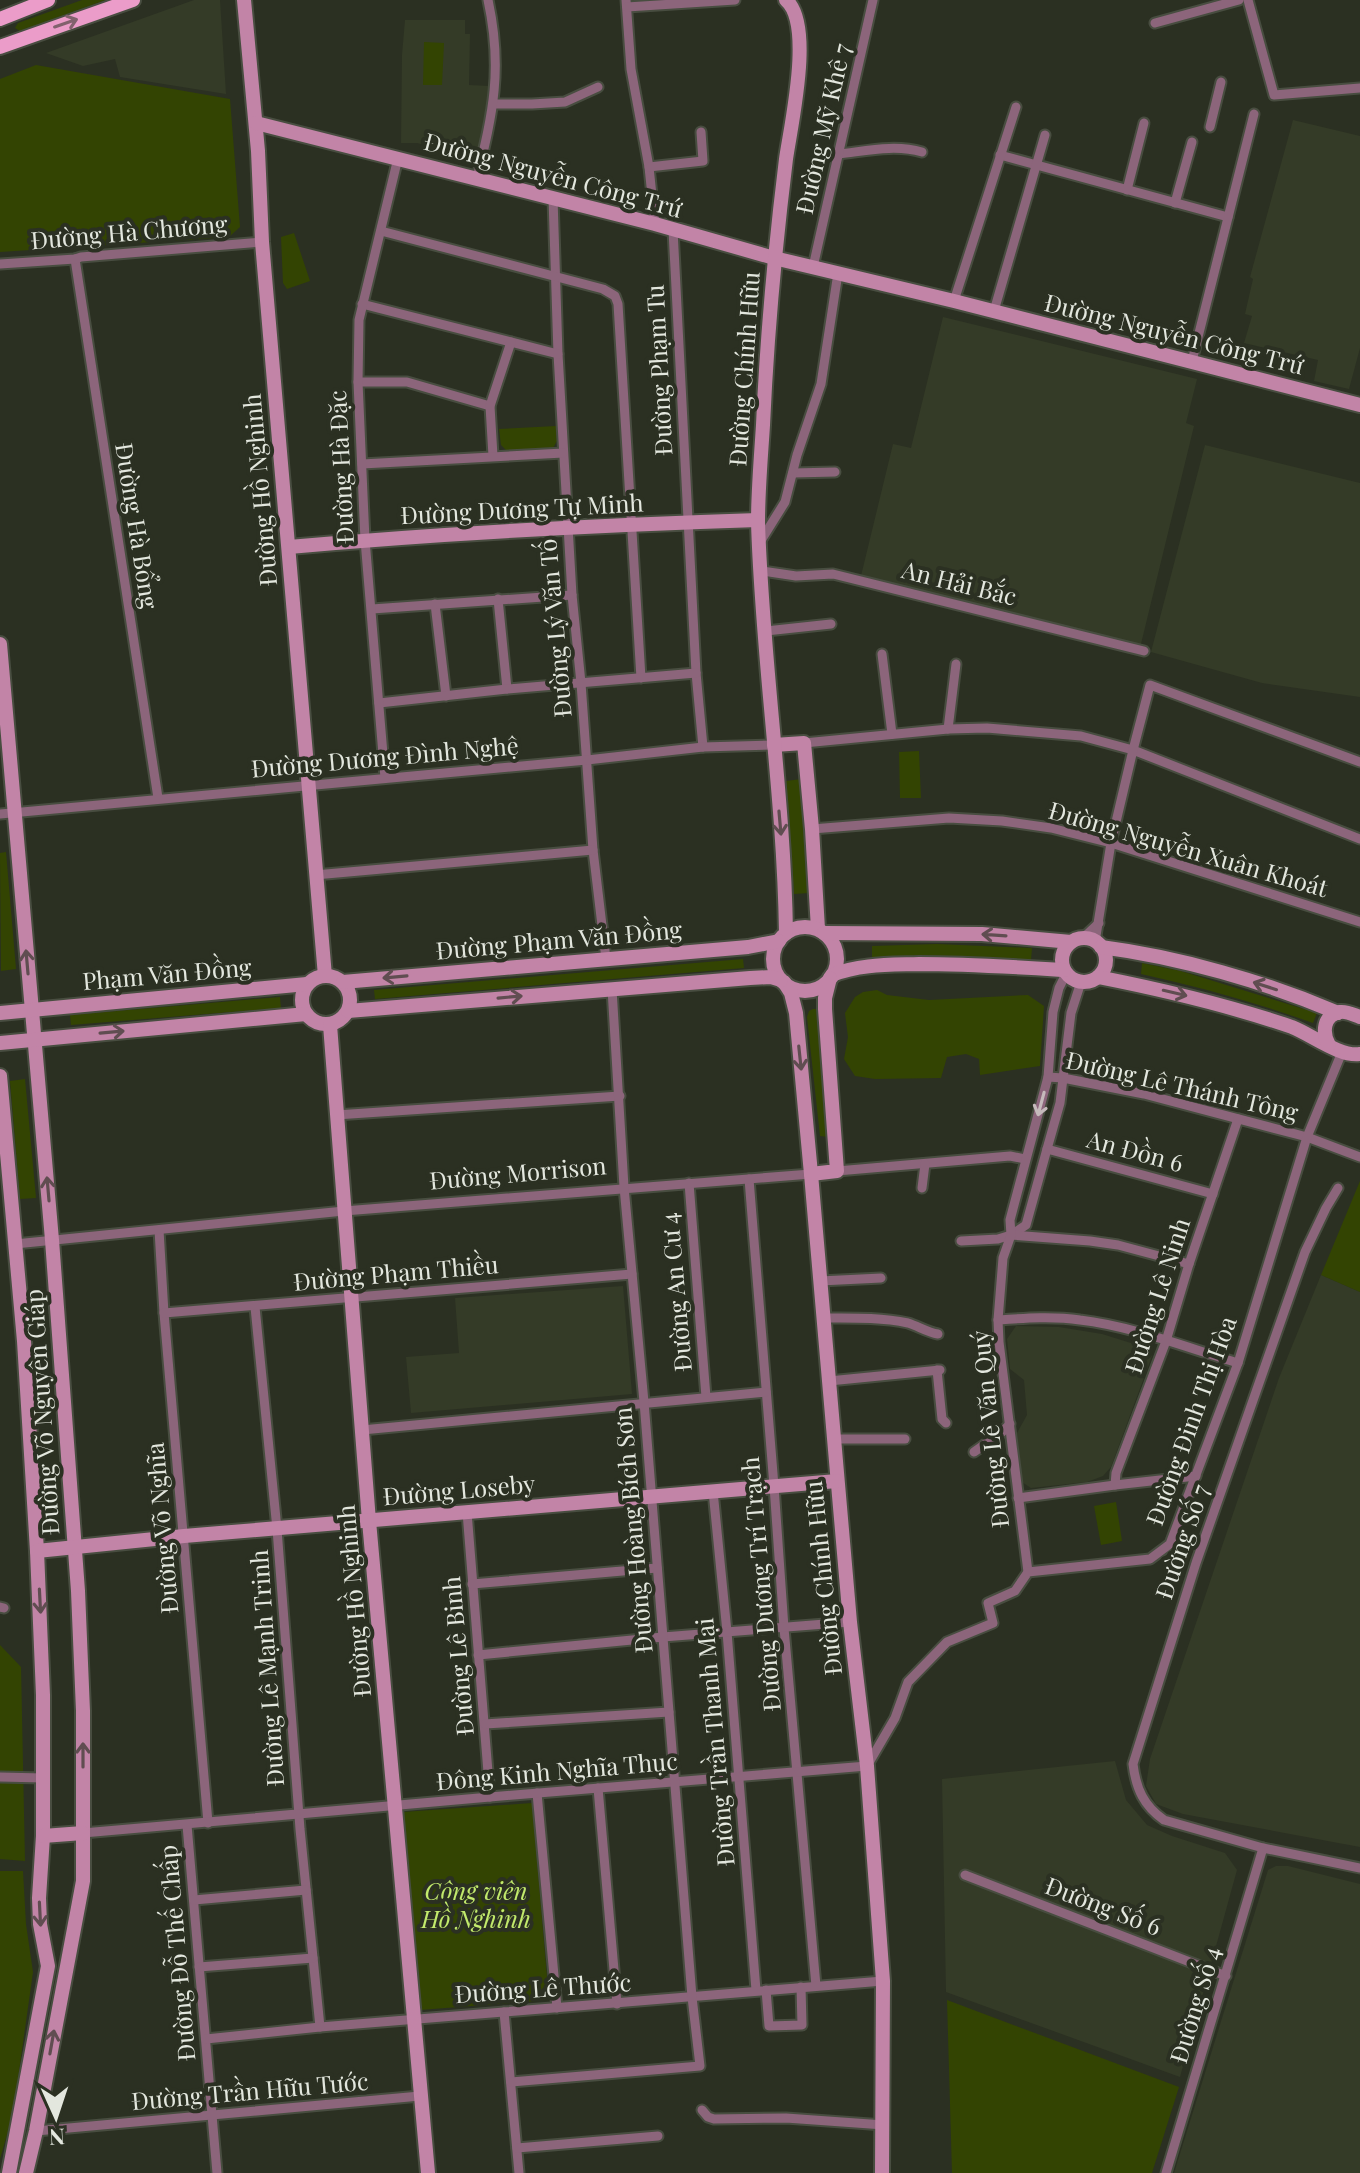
<svg xmlns="http://www.w3.org/2000/svg" width="1360" height="2173" viewBox="0 0 1360 2173" font-family="'Playfair Display',serif">
<style>
.built{fill:#343b27}
.green{fill:#334402}
.lines{fill:none;stroke-linecap:round;stroke-linejoin:round}
.street-casing{stroke:#484d40;stroke-width:13}
.secondary-casing{stroke:#484d40;stroke-width:18}
.primary-casing{stroke:#484d40;stroke-width:18}
.street{stroke:#8c657b;stroke-width:9}
.secondary{stroke:#c284a7;stroke-width:14}
.primary{stroke:#eb9cc9;stroke-width:14}
.oneway{stroke:#81616d}
.oneway2{stroke:#604d51}
.oneway3{stroke:#c5babb}
.labels{text-anchor:middle;stroke-width:8;stroke-linejoin:round;paint-order:stroke}
.street-label{font-size:24px;fill:#e3e7de;stroke:#2b3022}
.park-label{font-size:24px;font-style:italic;fill:#c2ea6c;stroke:#2b3022}
</style>
<rect width="100%" height="100%" fill="#2b3022"/>
<g class="built">
<polygon points="194,0 220,0 226,94 120,77 115,59 83,66 46,53"/>
<polygon points="405,20 465,20 465,34 470,34 469,85 489,86 489,113 482,155 469,155 417,143 401,143 402,55"/>
<polygon points="1293,120 1360,136 1360,348 1349,389 1314,381 1318,360 1244,343 1252,316 1245,314 1253,279 1250,277"/>
<polygon points="943,317 1197,379 1186,423 1194,426 1140,648 860,580 893,444 911,448"/>
<polygon points="1205,445 1360,483 1360,697 1262,683 1151,652"/>
<polygon points="1321,1275 1360,1292 1360,1847 1183,1814 1156,1804 1146,1786 1150,1759 1279,1378"/>
<polygon points="623,1286 632,1394 411,1413 406,1357 459,1353 455,1298"/>
<polygon points="1016,1326 1059,1327 1102,1334 1147,1348 1152,1356 1111,1467 1103,1476 1087,1482 1031,1488 1022,1482 1017,1433 1027,1415 1024,1380 1010,1369 1007,1339"/>
<polygon points="1115,1761 1126,1800 1147,1825 1172,1836 1225,1853 1237,1870 1180,2077 946,1992 942,1779"/>
<polygon points="1276,1866 1288,1866 1360,1884 1360,2173 1174,2173 1268,1870"/>
</g>
<g class="green">
<polygon points="82,0 106,0 20,31 15,28 18,23"/>
<polygon points="424,42 444,43 442,85 423,85"/>
<polygon points="36,65 230,99 240,227 229,237 0,252 0,79"/>
<polygon points="294,233 310,281 287,289 283,283 281,237"/>
<polygon points="556,426 557,441 552,450 507,451 501,445 499,429"/>
<polygon points="919,751 921,798 900,798 899,752"/>
<polygon points="801,779 809,893 794,894 786,781"/>
<polygon points="6,852 16,969 1,971 0,853"/>
<polygon points="937,944 1032,948 1031,960 931,956 872,958 872,946"/>
<polygon points="743,959 744,968 375,999 374,990"/>
<path d="M1142,963L1181,971L1317,1013L1313,1023C1257,1003 1200,987 1141,974Z"/>
<polygon points="877,990 887,995 929,1000 1028,995 1044,1006 1040,1066 980,1075 979,1059 966,1054 947,1057 941,1078 875,1079 855,1076 844,1059 848,1037 845,1013 855,997 863,992"/>
<polygon points="280,997 281,1008 71,1025 70,1015"/>
<polygon points="813,1009 819,1009 828,1137 820,1136 807,1017 809,1011"/>
<polygon points="25,1079 36,1198 20,1199 10,1081"/>
<polygon points="1360,1181 1360,1292 1321,1275"/>
<polygon points="1116,1502 1122,1541 1101,1545 1094,1506"/>
<polygon points="0,1645 21,1667 25,1861 0,1859"/>
<polygon points="532,1803 549,2000 420,2010 403,1812"/>
<polygon points="0,1871 23,1871 26,1924 33,1972 13,2114 0,2159"/>
<polygon points="947,2000 1179,2087 1152,2173 952,2173"/>
</g>
<g class="lines">
<g class="street-casing">
<g id="street">
<polyline points="626,0 631,69 649,167 655,224"/>
<polyline points="1248,0 1274,95 1360,88"/>
<polyline points="627,7 735,0"/>
<polyline points="1155,23 1239,0"/>
<polyline points="493,104 532,104 565,102 598,87"/>
<polyline points="1210,127 1221,82"/>
<path d="M839,154C866,151 895,144 922,152"/>
<polyline points="1000,155 1228,217"/>
<polyline points="649,167 703,161 701,132"/>
<path d="M477,178C493,112 503,69 488,0"/>
<polyline points="1127,190 1144,123"/>
<polyline points="553,198 558,354 572,595 581,683 593,850 606,959"/>
<polyline points="1175,203 1192,142"/>
<polyline points="673,230 696,673 703,747"/>
<polyline points="381,231 603,289 615,296 618,304 641,678"/>
<polyline points="75,259 158,798"/>
<polyline points="0,264 75,259 81,257 262,242"/>
<polyline points="813,267 873,0"/>
<polyline points="954,301 1016,107"/>
<polyline points="362,304 558,354"/>
<polyline points="994,311 1045,135"/>
<polyline points="1192,361 1254,114"/>
<polyline points="358,382 407,382 490,406"/>
<polyline points="493,456 490,406 511,342"/>
<polyline points="362,464 563,453"/>
<polyline points="793,473 835,472"/>
<polyline points="760,542 785,502 797,455 821,384 838,273"/>
<polyline points="762,571 796,576 833,574 1144,651"/>
<polyline points="498,599 507,689"/>
<polyline points="435,604 446,696"/>
<polyline points="372,609 572,595"/>
<polyline points="766,631 831,624"/>
<polyline points="882,654 892,734"/>
<polyline points="379,703 507,689 696,673"/>
<polyline points="948,729 956,664"/>
<polyline points="804,743 948,729 987,728 1081,736 1133,750 1360,839"/>
<polyline points="385,778 365,540 358,382 359,320 398,158"/>
<polyline points="0,814 587,760 703,747 774,745"/>
<polyline points="812,829 949,818 1002,821 1051,828 1111,843 1360,922"/>
<polyline points="315,875 593,850"/>
<polyline points="1083,938 1099,923"/>
<polyline points="1095,942 1111,843 1133,750 1150,685 1360,762"/>
<polyline points="1048,1077 1063,1078 1144,1094 1307,1137 1360,1157"/>
<polyline points="336,1115 620,1096"/>
<polyline points="1047,1149 1213,1194"/>
<polyline points="837,1171 1010,1156 1025,1159"/>
<polyline points="749,1179 774,1486 784,1628 816,1986"/>
<polyline points="689,1183 706,1397"/>
<polyline points="922,1188 925,1164"/>
<path d="M1338,1188L1326,1208L1305,1252L1196,1563L1133,1764C1136,1789 1144,1806 1164,1820L1263,1848L1360,1868"/>
<polyline points="159,1230 164,1313 208,1823"/>
<polyline points="1011,1235 1026,1225 1047,1149 1060,1103 1071,1013 1081,982"/>
<polyline points="961,1241 998,1239 1011,1235 1090,1241 1118,1245 1189,1264"/>
<polyline points="15,1244 344,1211 811,1174"/>
<polyline points="820,1281 881,1278"/>
<polyline points="255,1307 277,1529 300,1829 320,2027"/>
<polyline points="164,1313 632,1274"/>
<path d="M823,1318C851,1318 880,1317 908,1323C918,1326 927,1332 938,1334"/>
<path d="M998,1320C1026,1318 1053,1316 1080,1320C1132,1326 1188,1348 1238,1363"/>
<polyline points="937,1370 942,1419 946,1423"/>
<polyline points="829,1381 940,1370"/>
<polyline points="362,1430 766,1392"/>
<polyline points="833,1439 905,1439"/>
<polyline points="974,1452 1001,1433 1010,1424"/>
<polyline points="1115,1485 1116,1473 1166,1341 1189,1264 1238,1119"/>
<polyline points="713,1491 727,1632 756,1990"/>
<polyline points="1018,1498 1115,1485 1196,1476"/>
<polyline points="467,1512 490,1797"/>
<polyline points="1028,1572 999,1342 998,1320 1003,1258 1011,1235 1010,1220 1048,1077 1053,1012 1059,988 1066,974"/>
<polyline points="472,1584 657,1568"/>
<polyline points="0,1607 4,1608"/>
<polyline points="478,1655 663,1637 850,1622"/>
<polyline points="485,1724 669,1712"/>
<polyline points="0,1777 43,1778"/>
<polyline points="598,1788 617,2004"/>
<polyline points="537,1793 557,2008"/>
<polyline points="187,1825 217,2173"/>
<polyline points="83,1833 490,1797 867,1766 895,1718 908,1682 947,1642 993,1623 988,1603 1015,1591 1028,1572 1150,1559 1170,1544 1238,1363 1307,1137 1342,1052"/>
<polyline points="965,1875 1226,1976"/>
<polyline points="194,1900 306,1890"/>
<polyline points="199,1967 313,1958"/>
<polyline points="766,1990 769,2026 802,2025 801,1987"/>
<polyline points="504,2012 519,2173"/>
<polyline points="206,2039 320,2027 883,1981"/>
<polyline points="511,2082 700,2066 692,1997 644,1402 624,1187 612,989"/>
<polyline points="702,2110 708,2117 714,2119 786,2118 884,2125"/>
<polyline points="36,2131 420,2096"/>
<polyline points="517,2148 658,2136"/>
<polyline points="1166,2173 1263,1848"/>
</g>
</g>
<g class="secondary-casing">
<g id="secondary">
<polyline points="244,0 258,151 262,242 325,976"/>
<polyline points="256,123 655,224 774,258 954,301 1360,405"/>
<path d="M289,547C445,533 602,525 758,520"/>
<polyline points="0,644 52,1240 78,1591 83,1711 83,1881 36,2131 26,2173"/>
<polyline points="774,745 804,743 812,829 818,929"/>
<circle cx="805" cy="959" r="32"/>
<path d="M786,933C784,796 762,659 758,522C758,490 761,457 763,425C767,336 775,248 786,159C791,124 814,24 786,0"/>
<polyline points="824,933 982,934 1071,942"/>
<circle cx="1084" cy="960" r="22"/>
<path d="M1101,947C1179,957 1266,982 1338,1013"/>
<path d="M832,975C860,964 889,965 919,964C968,964 1015,967 1064,970"/>
<circle cx="326" cy="1000" r="24"/>
<path d="M1098,977C1164,990 1228,1005 1292,1027C1312,1035 1340,1057 1360,1054"/>
<polyline points="343,982 748,947 779,941"/>
<polyline points="784,982 791,993 796,1013 811,1174 850,1622 867,1766 883,1981 882,2173"/>
<polyline points="348,1011 750,978 771,977 781,980"/>
<polyline points="0,1013 307,984"/>
<polyline points="330,1025 369,1521 428,2173"/>
<polyline points="0,1043 306,1014"/>
<path d="M1329,1045C1322,1033 1323,1015 1340,1012C1347,1011 1354,1015 1360,1017"/>
<polyline points="0,1076 24,1341 37,1551 43,1695 43,1836 39,1898 40,1924 48,1966 9,2173"/>
<polyline points="811,1174 837,1171 825,1009 825,998 830,978"/>
<polyline points="37,1551 184,1536 837,1481"/>
<polyline points="43,1836 83,1833"/>
</g>
</g>
<g class="primary-casing">
<g id="primary">
<polyline points="0,19 48,0"/>
<polyline points="0,47 133,0"/>
</g>
</g>
<use href="#street" class="street"/>
<use href="#secondary" class="secondary"/>
<use href="#primary" class="primary"/>
</g>
<defs><path id="oneway-shaft" d="M-6 0H5M1.5-3L5.5 0L1.5 3" fill="none" stroke-width="1.6" stroke-linecap="round" stroke-linejoin="round" transform="scale(2)"/></defs>
<use class="oneway" href="#oneway-shaft" transform="translate(66 23) rotate(-19)"/>
<g class="oneway2">
<use href="#oneway-shaft" transform="translate(780 823) rotate(85)"/>
<use href="#oneway-shaft" transform="translate(994 935) rotate(-176)"/>
<use href="#oneway-shaft" transform="translate(27 962) rotate(-95)"/>
<use href="#oneway-shaft" transform="translate(395 977) rotate(175)"/>
<use href="#oneway-shaft" transform="translate(1265 986) rotate(-162)"/>
<use href="#oneway-shaft" transform="translate(1175 993) rotate(13)"/>
<use href="#oneway-shaft" transform="translate(510 997) rotate(-5)"/>
<use href="#oneway-shaft" transform="translate(112 1032) rotate(-5)"/>
<use href="#oneway-shaft" transform="translate(800 1058) rotate(84)"/>
<use href="#oneway-shaft" transform="translate(48 1189) rotate(-95)"/>
<use href="#oneway-shaft" transform="translate(40 1601) rotate(87)"/>
<use href="#oneway-shaft" transform="translate(83 1755) rotate(-90)"/>
<use href="#oneway-shaft" transform="translate(40 1914) rotate(87)"/>
<use href="#oneway-shaft" transform="translate(52 2042) rotate(-80)"/>
</g>
<use class="oneway3" href="#oneway-shaft" transform="translate(1041 1104) rotate(105)"/>
<g class="labels">
<g class="street-label">
<text transform="translate(824 129) rotate(-77)" y="8">Đường Mỹ Khê 7</text>
<text transform="translate(553 176) rotate(15)" y="8">Đường Nguyễn Công Trứ</text>
<text transform="translate(129 233) rotate(-5)" y="8">Đường Hà Chương</text>
<text transform="translate(1174 335) rotate(14)" y="8">Đường Nguyễn Công Trứ</text>
<text transform="translate(745 369) rotate(-86)" y="8">Đường Chính Hữu</text>
<text transform="translate(660 370) rotate(-93)" y="8">Đường Phạm Tu</text>
<text transform="translate(342 467) rotate(-93)" y="8">Đường Hà Đặc</text>
<text transform="translate(261 490) rotate(-95)" y="8">Đường Hồ Nghinh</text>
<text transform="translate(522 510) rotate(-3)" y="8">Đường Dương Tự Minh</text>
<text transform="translate(136 526) rotate(81)" y="8">Đường Hà Bổng</text>
<text transform="translate(959 584) rotate(14)" y="8">An Hải Bắc</text>
<text transform="translate(556 628) rotate(-95)" y="8">Đường Lý Văn Tố</text>
<text transform="translate(385 758) rotate(-5)" y="8">Đường Dương Đình Nghệ</text>
<text transform="translate(1188 850) rotate(16)" y="8">Đường Nguyễn Xuân Khoát</text>
<text transform="translate(559 941) rotate(-5)" y="8">Đường Phạm Văn Đồng</text>
<text transform="translate(167 975) rotate(-5)" y="8">Phạm Văn Đồng</text>
<text transform="translate(1182 1087) rotate(13)" y="8">Đường Lê Thánh Tông</text>
<text transform="translate(1135 1152) rotate(15)" y="8">An Đồn 6</text>
<text transform="translate(518 1174) rotate(-5)" y="8">Đường Morrison</text>
<text transform="translate(396 1274) rotate(-5)" y="8">Đường Phạm Thiều</text>
<text transform="translate(677 1292) rotate(-95)" y="8">Đường An Cư 4</text>
<text transform="translate(1158 1296) rotate(-72)" y="8">Đường Lê Ninh</text>
<text transform="translate(43 1412) rotate(-94)" y="8">Đường Võ Nguyên Giáp</text>
<text transform="translate(1192 1421) rotate(-70)" y="8">Đường Đinh Thị Hòa</text>
<text transform="translate(991 1429) rotate(-96)" y="8">Đường Lê Văn Quý</text>
<text transform="translate(459 1491) rotate(-5)" y="8">Đường Loseby</text>
<text transform="translate(163 1528) rotate(-95)" y="8">Đường Võ Nghĩa</text>
<text transform="translate(634 1530) rotate(-95)" y="8">Đường Hoàng Bích Sơn</text>
<text transform="translate(1183 1542) rotate(-71)" y="8">Đường Số 7</text>
<text transform="translate(824 1578) rotate(-96)" y="8">Đường Chính Hữu</text>
<text transform="translate(762 1584) rotate(-95)" y="8">Đường Dương Trí Trạch</text>
<text transform="translate(355 1601) rotate(-95)" y="8">Đường Hồ Nghinh</text>
<text transform="translate(459 1656) rotate(-95)" y="8">Đường Lê Binh</text>
<text transform="translate(268 1668) rotate(-94)" y="8">Đường Lê Mạnh Trinh</text>
<text transform="translate(716 1742) rotate(-95)" y="8">Đường Trần Thanh Mại</text>
<text transform="translate(557 1772) rotate(-5)" y="8">Đông Kinh Nghĩa Thục</text>
<text transform="translate(1103 1907) rotate(21)" y="8">Đường Số 6</text>
<text transform="translate(178 1953) rotate(-95)" y="8">Đường Đỗ Thế Chấp</text>
<text transform="translate(543 1989) rotate(-4)" y="8">Đường Lê Thước</text>
<text transform="translate(1196 2005) rotate(-73)" y="8">Đường Số 4</text>
<text transform="translate(250 2092) rotate(-5)" y="8">Đường Trần Hữu Tước</text>
</g>
<g class="park-label">
<text x="476" y="1900">Công viên<tspan x="476" dy="28">Hồ Nghinh</tspan></text>
</g>
</g>
<g transform="translate(56 2117) rotate(177)" stroke="#2b3022" stroke-width="6" paint-order="stroke">
<path d="M0-6L14 30L0 20L-14 30Z" fill="#e3e7de"/>
<text y="-12" font-size="22" font-weight="bold" text-anchor="middle" fill="#e3e7de">N</text>
</g>
</svg>
